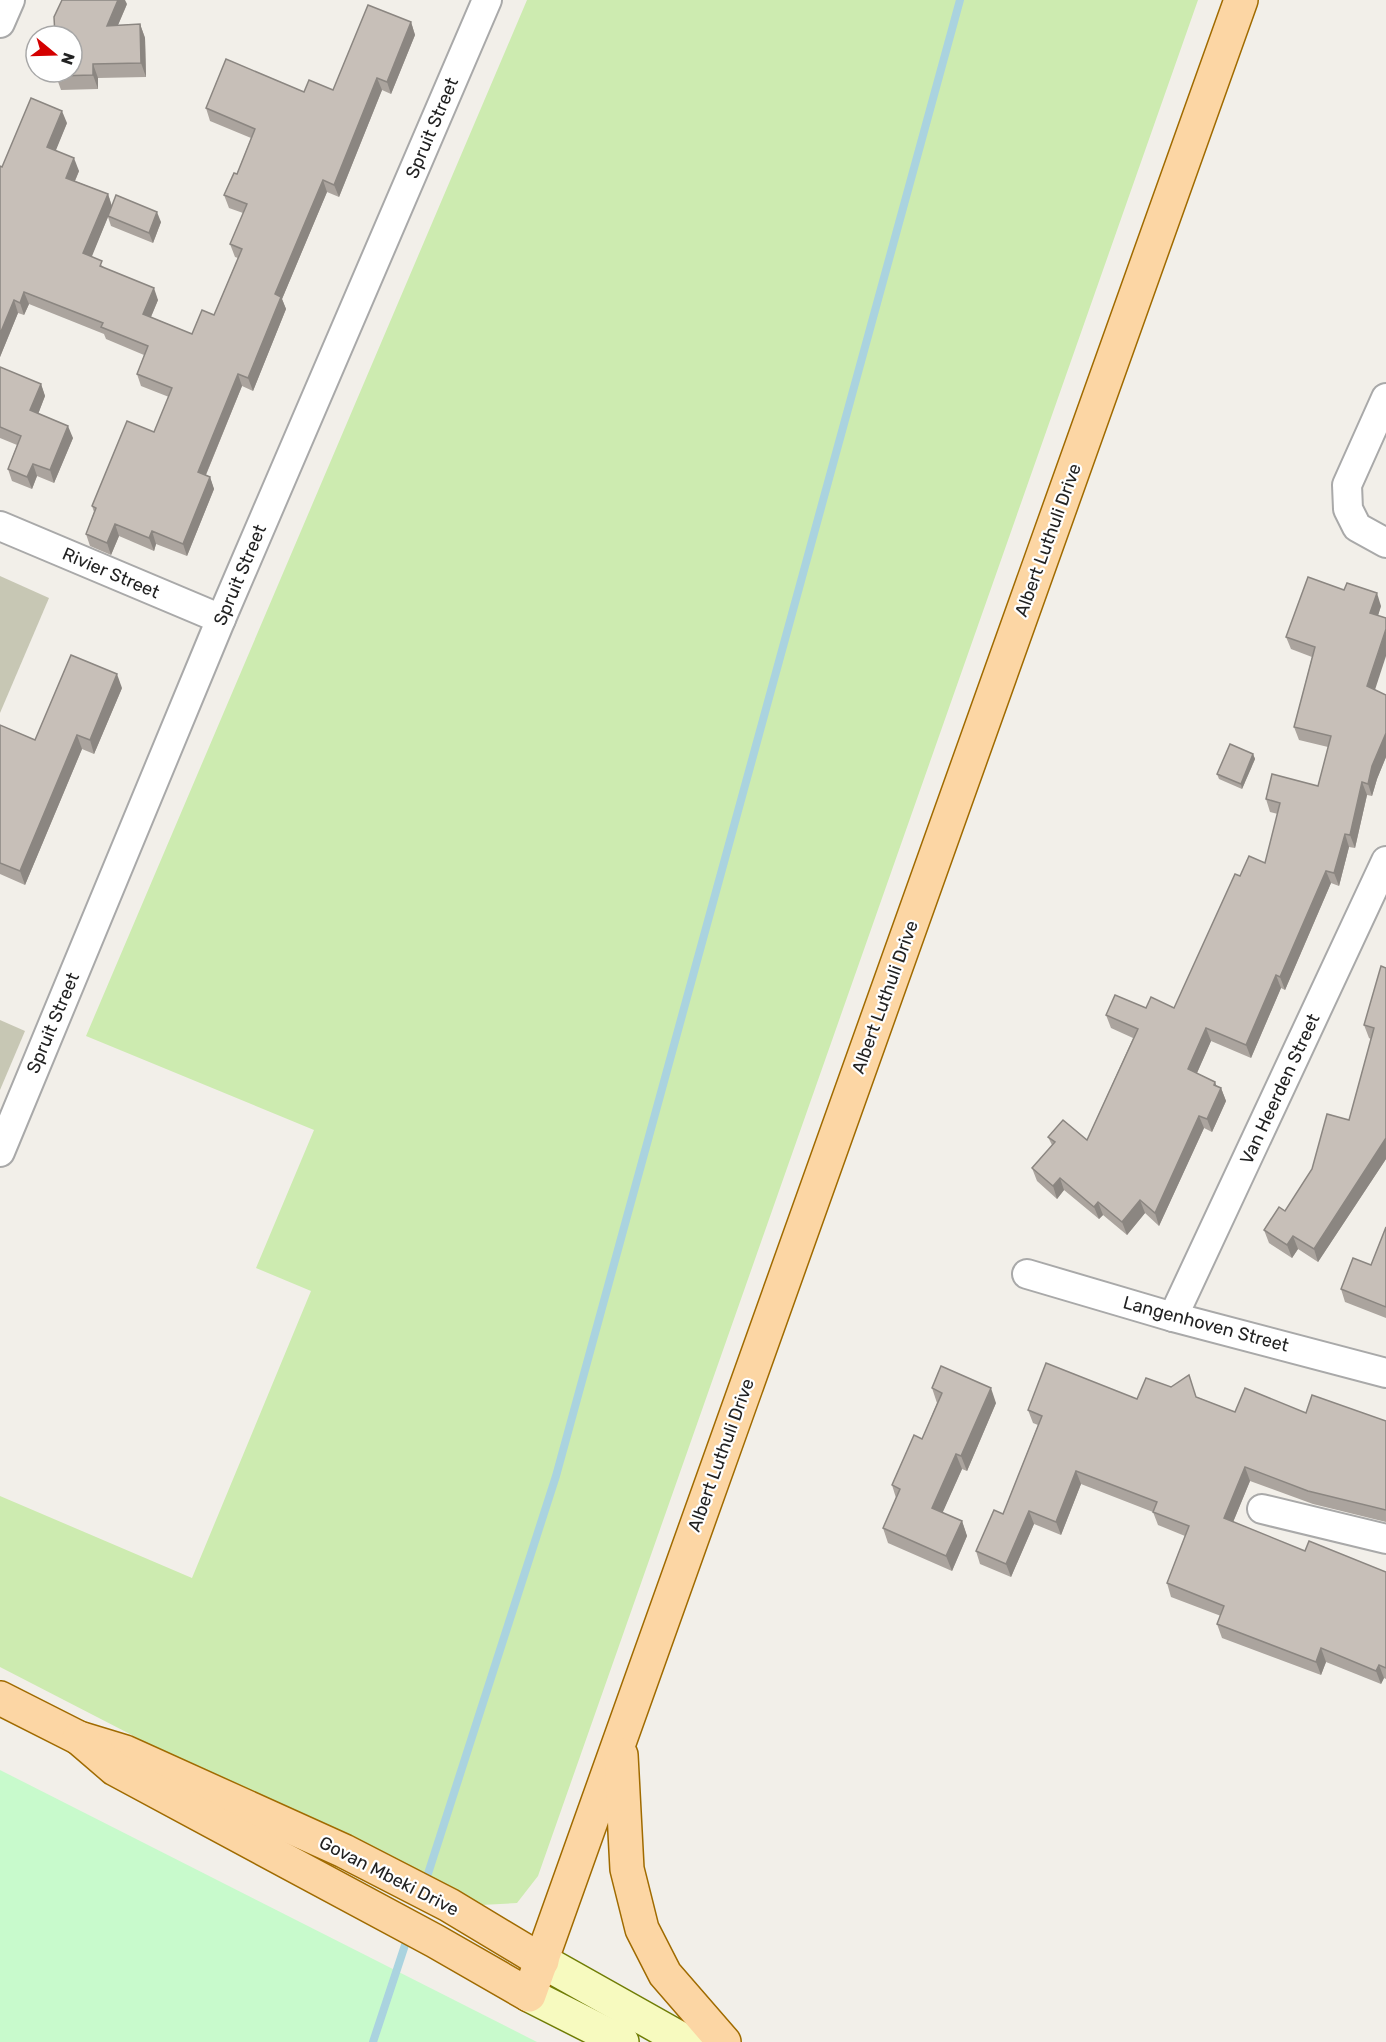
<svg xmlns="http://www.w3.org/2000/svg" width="1386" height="2042" viewBox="0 0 1386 2042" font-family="Rubik,sans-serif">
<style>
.construction{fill:#c7c7b4}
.grass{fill:#cdebb0}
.park{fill:#c8facc}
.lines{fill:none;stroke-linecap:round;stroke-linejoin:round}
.stream{stroke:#aad3df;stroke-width:8}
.street-casing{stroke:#a9a9a9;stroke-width:32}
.secondary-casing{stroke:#707d05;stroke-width:36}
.primary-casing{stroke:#a06b00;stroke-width:36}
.street{stroke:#fff;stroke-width:28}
.secondary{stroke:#f7fabf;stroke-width:33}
.primary{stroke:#fcd6a4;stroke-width:33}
.wall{fill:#aba49e}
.shaded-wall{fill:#8b8681}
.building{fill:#c7bfb8;stroke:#8b8681;stroke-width:1.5}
.labels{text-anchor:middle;stroke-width:4.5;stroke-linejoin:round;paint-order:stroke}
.street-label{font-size:18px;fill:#222;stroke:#fff}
</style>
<rect width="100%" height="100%" fill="#f2efe9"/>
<g class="construction">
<polygon points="0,576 49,598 0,713"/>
<polygon points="0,1020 25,1031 0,1090"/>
</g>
<polygon class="grass" points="527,0 1198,0 538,1876 517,1903 481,1905 223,1782 0,1667 0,1496 192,1578 311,1291 256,1268 314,1130 86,1036"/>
<polygon class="park" points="0,1770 537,2042 0,2042"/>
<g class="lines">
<g class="stream">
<polyline points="425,1883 556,1476 960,0"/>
<polyline points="373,2042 409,1933"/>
</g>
<g class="street-casing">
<g id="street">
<polyline points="0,23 10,0"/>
<polyline points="1386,398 1347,485 1348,509 1357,527 1386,543"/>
<polyline points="0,526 221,619"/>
<polyline points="0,1152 221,619 487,0"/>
<polyline points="1027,1274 1173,1317 1386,1373"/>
<polyline points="1173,1317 1386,861"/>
<polyline points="1262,1509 1386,1539"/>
</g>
</g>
<g class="secondary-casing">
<g id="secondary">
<polyline points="542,1961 686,2042"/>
<polyline points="529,1995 622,2042"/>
</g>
</g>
<g class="primary-casing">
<g id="primary">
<polyline points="0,1698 79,1738 125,1752 344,1851 449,1905 542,1961"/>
<polyline points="79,1738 115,1769 435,1941 529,1995 1241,0"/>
<polyline points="621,1755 627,1869 642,1929 665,1974 724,2042"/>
</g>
</g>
<use href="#street" class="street"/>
<use href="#secondary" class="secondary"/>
<use href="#primary" class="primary"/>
</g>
<g class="wall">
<polygon points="127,4 118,25 140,24 145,38 146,77 98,78 98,89 61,90 56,76"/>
<polygon points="411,22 415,35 391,94 382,90 339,197 327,192 282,299 286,309 253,391 242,386 206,475 210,477 214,489 187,556 156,544 154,551 119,536 111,555 90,546 86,534 94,512 92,506 154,432 169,397 141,386 137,374 144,355 106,339 104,334 29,304 24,315 18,313 0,357 0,166 2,167 67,123 55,151 79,171 75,181 108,194 112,206 161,222 153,243 111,226 108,217 91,257 105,268 158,300 151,317 192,334 214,315 238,258 235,257 230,244 243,213 229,208 224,195 237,174 251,138 210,121 206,108 304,92 333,90"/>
<polygon points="0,367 41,384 45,396 38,414 73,438 54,483 37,476 32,489 12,481 8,469 17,445 0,438"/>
<polygon points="1381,606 1378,615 1375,690 1386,695 1386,757 1377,779 1372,796 1367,795 1355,848 1349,847 1339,886 1331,883 1285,990 1281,988 1251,1058 1211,1041 1197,1073 1215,1082 1216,1086 1221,1088 1226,1101 1212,1132 1204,1128 1159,1226 1145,1213 1127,1235 1103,1215 1099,1219 1064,1190 1057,1199 1037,1181 1032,1168 1052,1145 1048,1137 1087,1140 1133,1038 1111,1028 1106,1015 1146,1008 1174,1008 1240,876 1265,863 1278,814 1270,812 1266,799 1318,786 1328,747 1299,740 1294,727 1312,657 1291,649 1286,637"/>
<polygon points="122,688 94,754 82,749 25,885 0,874 0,725 35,740"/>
<polygon points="1253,754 1255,759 1242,789 1219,779 1217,774"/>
<polygon points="1386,968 1386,1159 1318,1262 1298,1249 1292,1258 1269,1243 1264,1230 1285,1211 1349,1120 1371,1039 1369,1038 1364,1025"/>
<polygon points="1386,1227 1386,1318 1345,1302 1341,1289 1371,1265"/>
<polygon points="932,1388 996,1403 967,1471 962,1469 942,1513 962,1521 967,1536 952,1571 888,1543 883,1528 896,1498 892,1485 922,1439 937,1403"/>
<polygon points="1197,1397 1235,1412 1306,1413 1386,1421 1386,1522 1313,1504 1250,1481 1233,1522 1305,1551 1386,1572 1386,1679 1384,1678 1381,1684 1326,1662 1321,1675 1222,1638 1217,1624 1221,1616 1171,1597 1167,1583 1185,1536 1158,1525 1153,1512 1081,1484 1061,1535 1034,1524 1011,1577 980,1564 976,1551 1003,1514 1038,1425 1033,1423 1028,1410 1137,1399"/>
</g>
<g class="shaded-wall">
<polygon points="118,0 125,0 127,4 112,39 107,26"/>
<polygon points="411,22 415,35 391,94 387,82"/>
<polygon points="140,24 145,38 146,77 141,63"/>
<polygon points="93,64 98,78 98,89 93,75"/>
<polygon points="377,78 382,90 339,197 334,185"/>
<polygon points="62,111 67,123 52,160 47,147"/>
<polygon points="74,158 79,171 71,190 66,178"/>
<polygon points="323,180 327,192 282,299 286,309 253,391 248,378 275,294"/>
<polygon points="108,194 112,207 88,266 83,253"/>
<polygon points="157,212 161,222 153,243 149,233"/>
<polygon points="154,288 158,300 147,326 143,314"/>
<polygon points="24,292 29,304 24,315 20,303"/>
<polygon points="14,300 18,313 0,357 0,334"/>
<polygon points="238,374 242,386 202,484 198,472"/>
<polygon points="41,384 45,396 35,422 30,410"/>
<polygon points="68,426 73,438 54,483 50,470"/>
<polygon points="33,464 37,476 32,489 27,477"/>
<polygon points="210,477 214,489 187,556 183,544"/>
<polygon points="115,524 119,536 111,555 107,543"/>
<polygon points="152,531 156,544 154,551 149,538"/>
<polygon points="1377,593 1381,606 1375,625 1370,613"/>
<polygon points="1386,629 1386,656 1372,699 1367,686"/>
<polygon points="117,674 122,688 94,754 90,740"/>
<polygon points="1386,733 1386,757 1377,779 1372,796 1368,784 1372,766"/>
<polygon points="77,735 82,749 25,885 20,871"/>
<polygon points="1253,754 1255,759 1242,789 1241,784"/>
<polygon points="1362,782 1367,795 1355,848 1350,835"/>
<polygon points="1345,834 1349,847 1339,886 1334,873"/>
<polygon points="1326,871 1331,883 1285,990 1280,977"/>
<polygon points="1276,975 1281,988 1251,1058 1246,1045"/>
<polygon points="1206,1028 1211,1041 1193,1082 1188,1069"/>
<polygon points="1215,1082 1219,1093 1221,1088 1226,1101 1212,1132 1207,1119"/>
<polygon points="1199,1116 1204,1128 1159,1226 1155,1213"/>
<polygon points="1386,1138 1386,1159 1318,1262 1314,1249"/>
<polygon points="1060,1178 1064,1190 1057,1199 1053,1186"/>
<polygon points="1140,1200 1145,1213 1127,1235 1122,1222"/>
<polygon points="1098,1202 1103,1215 1099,1219 1094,1207"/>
<polygon points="1293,1236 1298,1249 1292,1258 1287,1245"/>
<polygon points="991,1388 996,1403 967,1471 961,1456"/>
<polygon points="956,1454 962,1469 938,1523 932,1508"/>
<polygon points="1245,1467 1250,1481 1229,1532 1224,1518"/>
<polygon points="1076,1471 1081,1484 1061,1535 1056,1522"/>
<polygon points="1029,1511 1034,1524 1011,1577 1006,1564"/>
<polygon points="962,1521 967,1536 952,1571 946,1556"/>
<polygon points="1321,1648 1326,1662 1321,1675 1316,1662"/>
<polygon points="1379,1665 1384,1678 1381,1684 1376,1671"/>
</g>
<g class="building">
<polygon points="62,0 118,0 107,26 140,24 141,63 93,64 93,75 56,76 56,72 72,72 72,36 55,36 54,17"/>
<polygon points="368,5 411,22 387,82 377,78 334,185 323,180 275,294 281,297 248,378 238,374 198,472 210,477 183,544 152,531 149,538 115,524 107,543 86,534 96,508 92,506 127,421 154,432 172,388 137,374 148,346 101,327 103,323 24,292 20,303 14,300 0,334 0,166 2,167 31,98 62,111 47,147 74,158 66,178 108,194 83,253 102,261 100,266 154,288 143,314 192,334 202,310 214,315 242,249 230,244 247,204 224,195 234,173 237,174 255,129 206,108 226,59 304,92 309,80 333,90"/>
<polygon points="116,195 157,212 149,233 108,216"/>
<polygon points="0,367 41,384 30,410 68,426 50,470 33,464 27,477 8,469 21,436 0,427"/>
<polygon points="1308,577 1344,590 1347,583 1377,593 1370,613 1386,618 1386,629 1367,686 1386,695 1386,733 1372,766 1368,784 1362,782 1350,835 1345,834 1334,873 1326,871 1280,977 1276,975 1246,1045 1206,1028 1188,1069 1215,1082 1214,1085 1221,1088 1207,1119 1199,1116 1155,1213 1140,1200 1122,1222 1098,1202 1094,1207 1060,1178 1053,1186 1032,1168 1055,1142 1048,1137 1063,1120 1087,1140 1138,1029 1106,1015 1115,995 1146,1008 1151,997 1174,1008 1235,874 1240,876 1249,856 1265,863 1280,803 1266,799 1272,774 1318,786 1331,736 1294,727 1315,647 1286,637"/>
<polygon points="71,655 117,674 90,740 77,735 20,871 0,863 0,725 35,740"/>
<polygon points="1230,744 1253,754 1241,784 1217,774"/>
<polygon points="1381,966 1386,968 1386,1138 1314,1249 1293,1236 1287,1245 1264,1230 1279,1207 1285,1211 1312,1169 1327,1114 1349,1120 1374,1028 1364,1025"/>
<polygon points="1386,1227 1386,1307 1341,1289 1353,1258 1371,1265"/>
<polygon points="1046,1363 1137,1399 1146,1378 1171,1387 1189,1375 1196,1397 1235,1412 1245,1388 1306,1413 1312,1395 1386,1421 1386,1510 1308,1491 1245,1467 1224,1518 1305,1551 1309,1541 1386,1572 1386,1668 1379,1665 1376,1671 1321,1648 1316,1662 1217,1624 1224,1606 1167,1583 1189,1526 1153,1512 1157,1502 1076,1471 1056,1522 1029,1511 1006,1564 976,1551 994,1510 1003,1514 1042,1416 1028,1410"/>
<polygon points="941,1366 991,1388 961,1456 956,1454 932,1508 962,1521 946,1556 883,1528 900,1489 892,1485 914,1435 922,1439 942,1393 932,1388"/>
</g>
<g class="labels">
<g class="street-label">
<text transform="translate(432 128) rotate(-67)" y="6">Spruit Street</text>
<text transform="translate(1048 540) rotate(-70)" y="6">Albert Luthuli Drive</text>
<text transform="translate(111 573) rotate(23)" y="6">Rivier Street</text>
<text transform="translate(240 575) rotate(-67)" y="6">Spruit Street</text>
<text transform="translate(885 997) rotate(-70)" y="6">Albert Luthuli Drive</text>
<text transform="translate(53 1023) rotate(-67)" y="6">Spruit Street</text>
<text transform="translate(1280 1089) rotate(-65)" y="6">Van Heerden Street</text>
<text transform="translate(1206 1324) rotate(15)" y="6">Langenhoven Street</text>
<text transform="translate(721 1455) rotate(-70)" y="6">Albert Luthuli Drive</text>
<text transform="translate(389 1876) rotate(27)" y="6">Govan Mbeki Drive</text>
</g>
</g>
<g transform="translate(54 54) rotate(109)"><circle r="28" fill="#ffffff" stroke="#a7a7a7" stroke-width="1.5"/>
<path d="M0-4.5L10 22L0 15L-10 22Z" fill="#d40000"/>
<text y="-9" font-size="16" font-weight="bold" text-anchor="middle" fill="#222222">N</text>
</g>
</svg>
